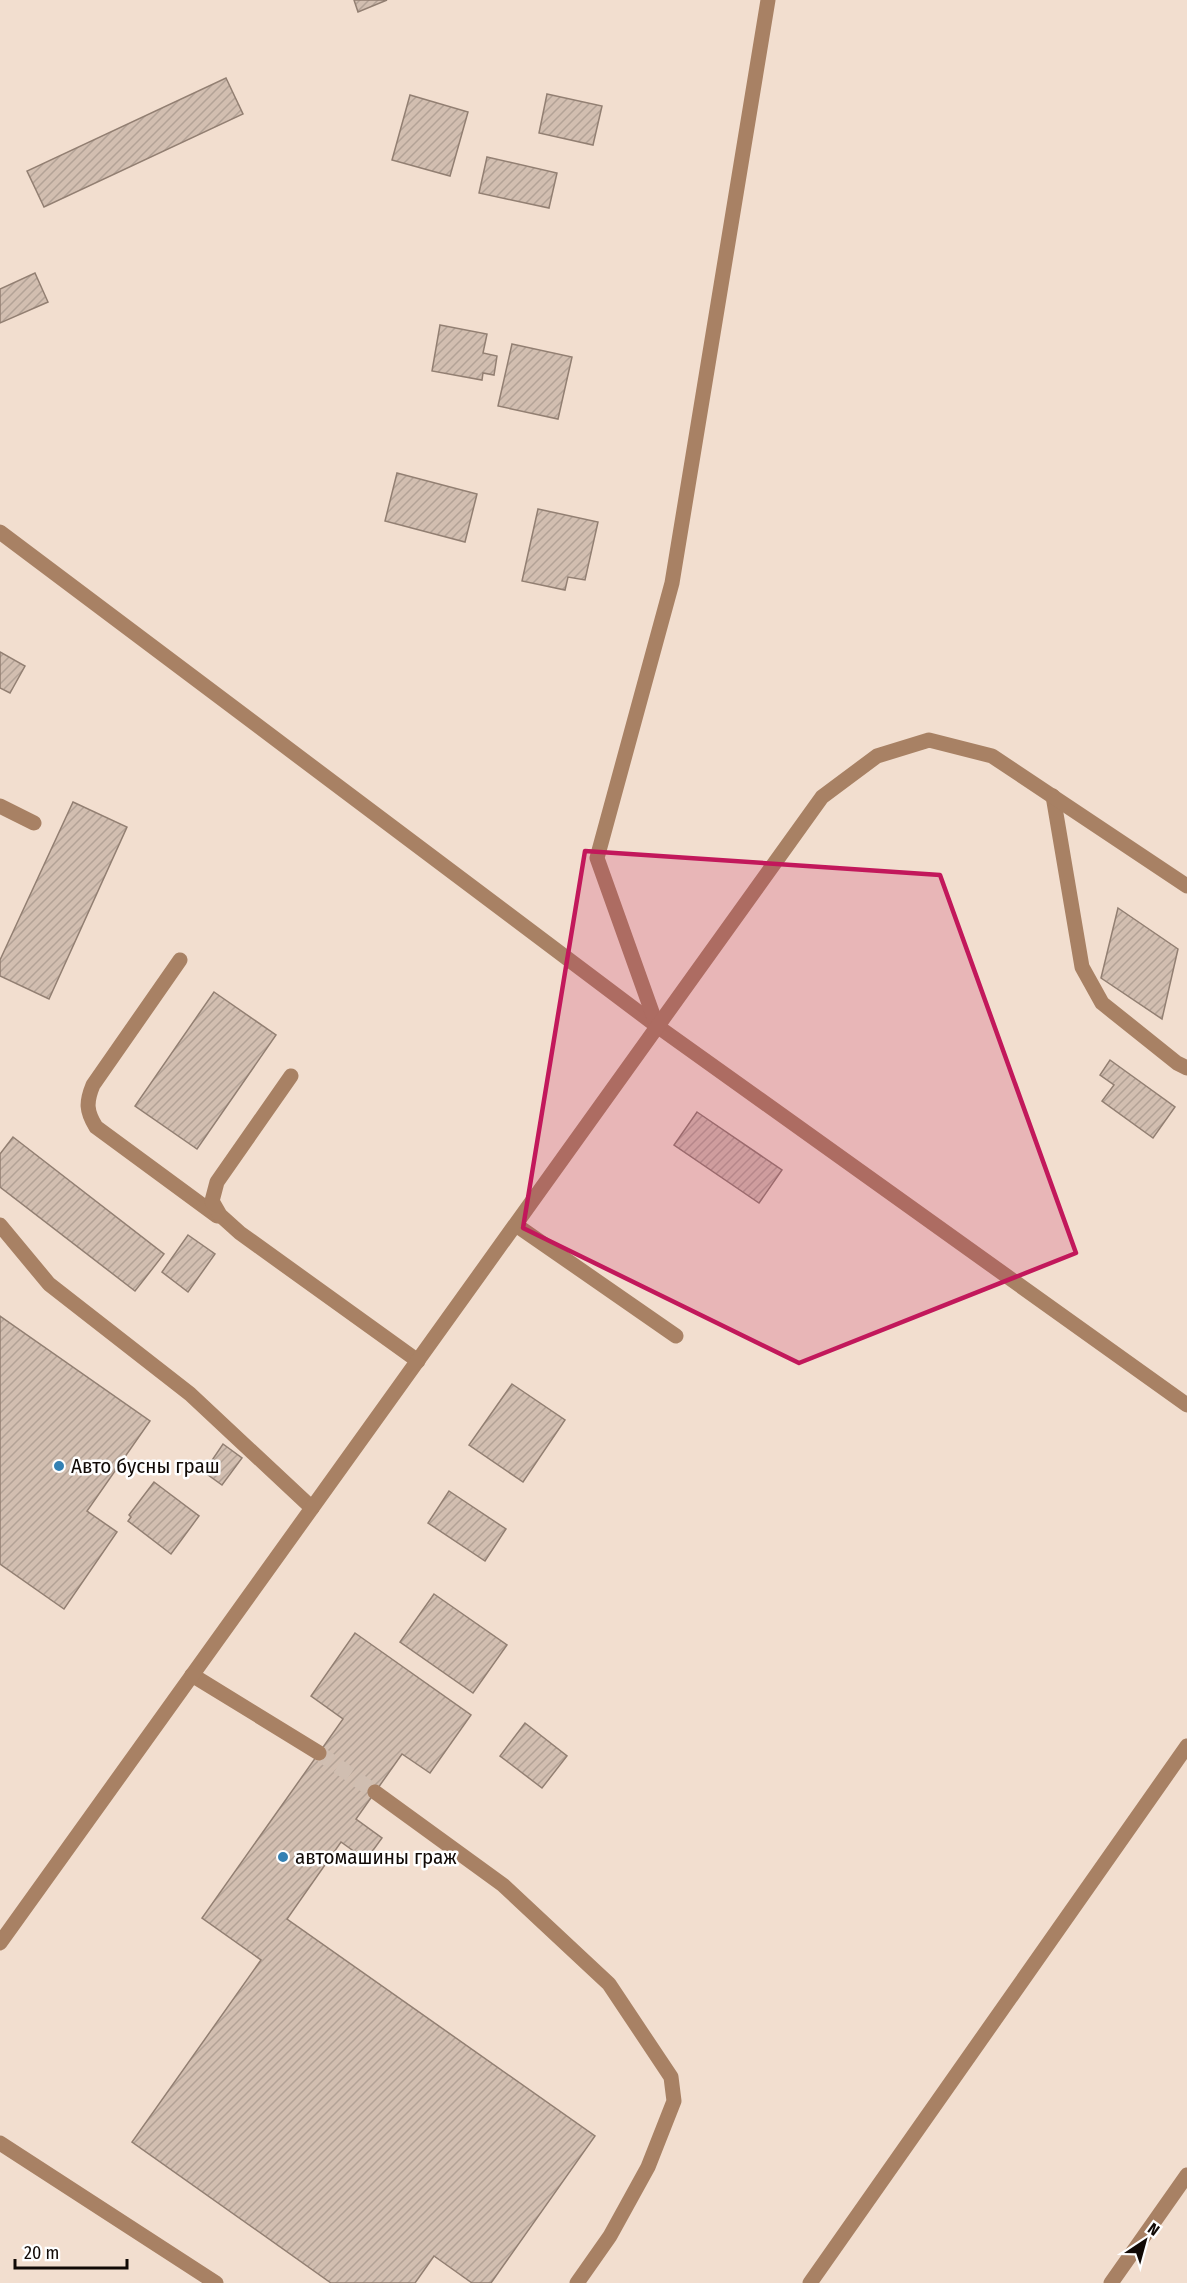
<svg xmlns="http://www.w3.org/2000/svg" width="1187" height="2283" viewBox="0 0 1187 2283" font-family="'Fira Sans Condensed',sans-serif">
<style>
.building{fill:url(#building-hatch);stroke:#927f72;stroke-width:1.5}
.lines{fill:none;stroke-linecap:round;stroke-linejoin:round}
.minor-tunnel{stroke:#d0beb1;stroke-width:15;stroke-dasharray:15 8;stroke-linecap:butt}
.minor{stroke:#a88164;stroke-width:15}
.marked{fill:#c2185b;fill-opacity:0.2;stroke:#c2185b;stroke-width:4.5;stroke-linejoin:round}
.poi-dot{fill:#3380b3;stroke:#fff;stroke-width:2}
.labels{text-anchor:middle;stroke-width:5;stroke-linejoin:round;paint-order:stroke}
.poi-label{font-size:21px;fill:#110a06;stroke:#fff;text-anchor:start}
</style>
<defs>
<pattern id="building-hatch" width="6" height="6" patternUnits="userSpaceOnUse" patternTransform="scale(1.5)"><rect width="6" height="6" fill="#d2beb0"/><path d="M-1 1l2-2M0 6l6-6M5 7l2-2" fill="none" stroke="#b3a296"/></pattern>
</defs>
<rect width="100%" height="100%" fill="#f2decf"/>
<g class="building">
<polygon points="354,0 387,0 358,12"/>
<polygon points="226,78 243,114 44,207 27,171"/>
<polygon points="547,94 602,106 593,145 539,133"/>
<polygon points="410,95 468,112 450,176 392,160"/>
<polygon points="487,157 557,173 549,208 479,193"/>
<polygon points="35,273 48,302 0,323 0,289"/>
<polygon points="440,325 487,334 483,353 497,356 494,375 483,373 482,380 432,371"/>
<polygon points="512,344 572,357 558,419 498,406"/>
<polygon points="397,473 477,494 465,542 385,521"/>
<polygon points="538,509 598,522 585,580 568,577 565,590 522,581"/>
<polygon points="0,652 25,666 10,693 0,688"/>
<polygon points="73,802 127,827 49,999 0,976 0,960"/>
<polygon points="1118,908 1178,949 1162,1019 1101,978"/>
<polygon points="214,992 276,1035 197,1149 135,1106"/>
<polygon points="1110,1060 1175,1107 1153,1138 1102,1101 1114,1085 1100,1075"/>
<polygon points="697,1112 782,1170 759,1203 674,1145"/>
<polygon points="13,1137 164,1254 135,1291 0,1187 0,1154"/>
<polygon points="188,1235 215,1254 188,1292 162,1272"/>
<polygon points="0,1316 150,1421 87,1511 117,1532 64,1609 0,1564"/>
<polygon points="512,1384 565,1420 523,1482 469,1445"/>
<polygon points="223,1444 242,1458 222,1485 204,1472"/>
<polygon points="154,1482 199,1516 171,1554 128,1521 131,1517 129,1515"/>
<polygon points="449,1491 506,1529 485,1561 428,1523"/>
<polygon points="434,1594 507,1645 473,1693 400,1642"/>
<polygon points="355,1633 471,1715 430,1773 402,1754 356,1819 382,1838 366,1860 341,1842 287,1919 595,2136 491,2283 472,2283 434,2256 415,2283 331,2283 132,2142 261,1960 202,1918 343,1719 311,1696"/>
<polygon points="525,1723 567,1756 542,1788 500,1756"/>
</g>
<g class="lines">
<polyline class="minor-tunnel" points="319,1753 375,1792"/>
<g class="minor">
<polyline points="0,532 657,1026 1187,1405"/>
<polyline points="1053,796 1082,967 1102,1003 1177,1063 1187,1068"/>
<polyline points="0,806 34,823"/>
<path d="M180,960L93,1085C86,1102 86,1111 96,1127L217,1216"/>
<polyline points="657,1026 597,858 672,583 768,0"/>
<polyline points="291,1076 217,1182 212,1201 220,1215 240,1233 418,1361"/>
<polyline points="0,1225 49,1284 190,1394 312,1508"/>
<polyline points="516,1225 676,1336"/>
<polyline points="192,1675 319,1753"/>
<polyline points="375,1792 503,1885 609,1984 671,2077 674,2101 648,2167 610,2236 577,2283"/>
<polyline points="0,1943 822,797 877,756 929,740 992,756 1187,886"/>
<polyline points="0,2143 216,2283"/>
<polyline points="810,2283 1187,1746"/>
<polyline points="1111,2283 1187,2175"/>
</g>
</g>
<path class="marked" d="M585,851L940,875L1076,1253L799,1363L523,1228Z"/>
<g class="poi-dot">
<circle cx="59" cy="1466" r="6"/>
<circle cx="283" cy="1857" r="6"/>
</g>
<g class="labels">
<g class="poi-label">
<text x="71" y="1473">Авто бусны граш</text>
<text x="295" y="1864">автомашины граж</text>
</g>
</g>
<g transform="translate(1145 2241) rotate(36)" stroke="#ffffff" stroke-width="4.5" paint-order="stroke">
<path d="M0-4.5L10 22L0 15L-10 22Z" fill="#110a06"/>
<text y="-9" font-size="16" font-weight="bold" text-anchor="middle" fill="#110a06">N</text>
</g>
<path d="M15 2259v9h112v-9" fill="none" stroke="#110a06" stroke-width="3"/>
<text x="24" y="2259" font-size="18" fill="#110a06" stroke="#ffffff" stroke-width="4.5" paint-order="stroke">20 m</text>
</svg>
